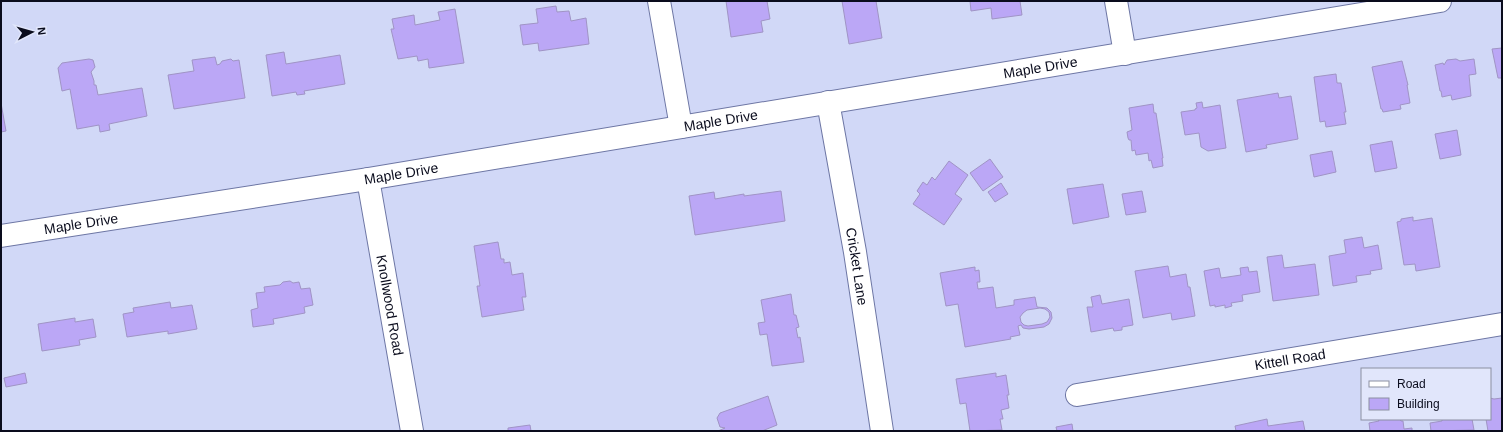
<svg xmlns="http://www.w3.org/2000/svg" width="1503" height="432" viewBox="0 0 1503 432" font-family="Helvetica,sans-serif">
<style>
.building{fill:#bba7f6;stroke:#a094c5;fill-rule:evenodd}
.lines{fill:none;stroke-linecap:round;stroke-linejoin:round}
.minor-casing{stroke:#6d76a4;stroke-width:24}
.tertiary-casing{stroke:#6d76a4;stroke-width:24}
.minor{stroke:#fff;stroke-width:22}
.tertiary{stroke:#fff;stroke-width:22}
.labels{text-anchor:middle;stroke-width:3;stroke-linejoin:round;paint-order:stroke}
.street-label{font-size:14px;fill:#0a0c1d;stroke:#e1e6fb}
</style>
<rect width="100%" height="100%" fill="#d1d8f7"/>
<g class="building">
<polygon points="726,1 767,1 770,19 761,21 763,32 731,37"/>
<polygon points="842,1 876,1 882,38 849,44"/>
<polygon points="970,1 1020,1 1022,15 992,19 991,8 971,11"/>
<polygon points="556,6 557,12 569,11 571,21 586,18 589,44 539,51 538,43 523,45 520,25 538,23 536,9"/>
<polygon points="455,9 464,63 429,68 428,59 418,61 417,56 398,59 391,29 394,29 392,19 414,15 415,25 440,20 438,12"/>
<polygon points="1502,48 1502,78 1498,78 1492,49"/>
<polygon points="284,52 286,64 340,55 345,84 304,91 305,94 297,95 296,92 272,96 266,55"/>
<polygon points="215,57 217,65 220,64 222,61 231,59 233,61 239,60 245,98 174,109 168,75 194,71 192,60"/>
<polygon points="89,59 93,60 95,67 91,72 94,81 94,85 96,85 98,95 142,88 147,116 109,124 110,130 100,132 99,125 77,129 70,89 62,91 58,68 62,63"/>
<polygon points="1456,59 1460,61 1474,59 1476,74 1469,75 1471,96 1452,100 1451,95 1442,97 1441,91 1440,91 1435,65 1443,63 1444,65 1447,60"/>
<polygon points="1402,61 1408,85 1407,85 1410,103 1400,105 1401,109 1383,112 1382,109 1381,109 1372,67"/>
<polygon points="1336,74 1337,83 1341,83 1346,112 1344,112 1346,124 1326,127 1325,121 1320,122 1314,77"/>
<polygon points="1278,93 1279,98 1291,96 1298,139 1266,145 1267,148 1246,152 1237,100"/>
<polygon points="1202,102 1203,108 1220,105 1226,148 1208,151 1201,147 1199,133 1185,135 1181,112 1195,110 1195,109 1197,108 1196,103"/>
<polygon points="1,103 6,131 1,132"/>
<polygon points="1153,104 1154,113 1156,113 1163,158 1162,158 1163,166 1153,168 1151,160 1149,161 1148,153 1136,155 1135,150 1132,151 1131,140 1129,140 1128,138 1127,132 1132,130 1129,108"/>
<polygon points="1457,130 1461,155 1440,159 1435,134"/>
<polygon points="1392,141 1397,168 1375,172 1370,145"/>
<polygon points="1332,151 1336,172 1314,177 1310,155"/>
<polygon points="990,159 1003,177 983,191 970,173"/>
<polygon points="949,161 968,175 955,194 962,199 944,225 913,204 920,194 917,191 923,182 927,185 932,177 935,180"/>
<polygon points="1001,183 1008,194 995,202 988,192"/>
<polygon points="1103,184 1109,217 1073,224 1067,189"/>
<polygon points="781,191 785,221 695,235 689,196 714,192 715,199 744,194 744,196"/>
<polygon points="1142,191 1146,212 1126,215 1122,194"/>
<polygon points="1413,217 1413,221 1432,218 1440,267 1416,271 1415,264 1404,265 1397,222 1401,221 1401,219"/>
<polygon points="1362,237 1364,248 1378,245 1382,269 1370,271 1371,274 1356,276 1357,282 1333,286 1329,256 1346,253 1344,240"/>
<polygon points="498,242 501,259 504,259 504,263 510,262 512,275 523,273 526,297 522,297 524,310 482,317 477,286 480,286 474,246"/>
<polygon points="1282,255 1284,268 1315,264 1319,295 1273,301 1267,257"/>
<polygon points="1168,266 1170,277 1186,274 1188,287 1190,287 1195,316 1172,320 1171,313 1143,318 1135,271"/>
<path d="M975,267V271L979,270L980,282H977L978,289L993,287L996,308L1014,305V300L1035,297L1037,307L1047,308L1051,312L1052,318L1049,324L1044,327L1029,329L1023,328L1021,325L1018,326L1020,335L1010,337L1011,339L965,347L958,304L946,306L940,273ZM1040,308L1045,309L1049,312L1050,317L1047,322L1042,324L1028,326L1024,325L1021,322L1020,317L1023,313L1027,310Z"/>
<polygon points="1248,267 1249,272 1257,271 1260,292 1242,295 1243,301 1231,303 1232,306 1225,308 1225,305 1215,307 1215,305 1210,306 1204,271 1219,268 1221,278 1241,275 1240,268"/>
<polygon points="290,281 293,283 299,282 301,289 310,288 313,305 304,307 305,313 273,319 274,324 253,327 251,310 258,308 256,293 265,292 264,287 280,285 283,282"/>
<polygon points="791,294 794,315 796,315 799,327 796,328 798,338 800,337 804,362 772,366 767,334 760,335 758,323 765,322 761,300"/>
<polygon points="1100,295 1102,304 1129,299 1133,325 1122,327 1122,330 1114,331 1113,328 1091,332 1087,307 1093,307 1091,297"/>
<polygon points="170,302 171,308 192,305 197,329 168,334 168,331 127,337 123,314 134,312 133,308"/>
<polygon points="75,318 75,322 93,319 96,337 79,340 80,345 42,351 38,324"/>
<polygon points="25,373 27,383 6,387 4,378"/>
<polygon points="996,373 996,377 1006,375 1009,395 1007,395 1009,408 1001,410 1003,419 1000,419 1002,430 970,431 966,403 960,404 956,379"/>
<polygon points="768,396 777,425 762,431 718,431 725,428 720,427 717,418 720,413"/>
<polygon points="1490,398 1494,399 1502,398 1502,431 1488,431 1486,419 1490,419"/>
<polygon points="1267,419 1268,426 1303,421 1305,431 1236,431 1235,426"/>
<polygon points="1378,419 1400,419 1401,421 1403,421 1404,429 1412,428 1412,431 1370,431 1369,423 1379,421"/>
<polygon points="1442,419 1472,419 1474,430 1431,431 1430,423 1442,421"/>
<polygon points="1072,424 1073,431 1057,431 1056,427"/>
<polygon points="530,425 531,431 508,431 508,428"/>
</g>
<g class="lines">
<g class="minor-casing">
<g id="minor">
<polyline points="659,1 681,127"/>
<polyline points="1116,1 1125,54"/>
<path id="s1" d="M828,102L855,252L882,431"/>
<path id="s2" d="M368,179L412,431"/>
<path id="s3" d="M1077,395L1502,324"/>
</g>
</g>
<g class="tertiary-casing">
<g id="tertiary">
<path id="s4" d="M1,236L368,179L1440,1"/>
</g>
</g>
<use href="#minor" class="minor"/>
<use href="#tertiary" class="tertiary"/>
</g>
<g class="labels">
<g class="street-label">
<text dy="5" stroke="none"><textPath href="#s4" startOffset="1053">Maple Drive</textPath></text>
<text dy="5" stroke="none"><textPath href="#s4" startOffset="729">Maple Drive</textPath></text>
<text dy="5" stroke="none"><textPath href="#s4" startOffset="405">Maple Drive</textPath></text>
<text dy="5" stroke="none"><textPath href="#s4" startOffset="81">Maple Drive</textPath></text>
<text dy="5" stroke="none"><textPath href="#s1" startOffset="167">Cricket Lane</textPath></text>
<text dy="5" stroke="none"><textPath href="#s2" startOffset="128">Knollwood Road</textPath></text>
<text dy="5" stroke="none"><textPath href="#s3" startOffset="216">Kittell Road</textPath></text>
</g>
</g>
<rect width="1503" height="432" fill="none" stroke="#0a0c1d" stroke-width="4"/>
<rect x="1361" y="368" width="130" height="52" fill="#e1e6fb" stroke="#8b8fa2"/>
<rect x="1369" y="381" width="20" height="6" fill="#ffffff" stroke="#8b8fa2"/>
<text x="1397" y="388" font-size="12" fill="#0a0c1d">Road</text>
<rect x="1369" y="398" width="20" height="12" fill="#bba7f6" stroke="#8b8fa2"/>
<text x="1397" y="408" font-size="12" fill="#0a0c1d">Building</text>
<g transform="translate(32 32) rotate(84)" stroke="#e1e6fb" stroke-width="3" paint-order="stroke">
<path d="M0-3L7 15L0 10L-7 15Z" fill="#0a0c1d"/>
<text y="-6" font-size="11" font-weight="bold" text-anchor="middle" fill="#0a0c1d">N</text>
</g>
</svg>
